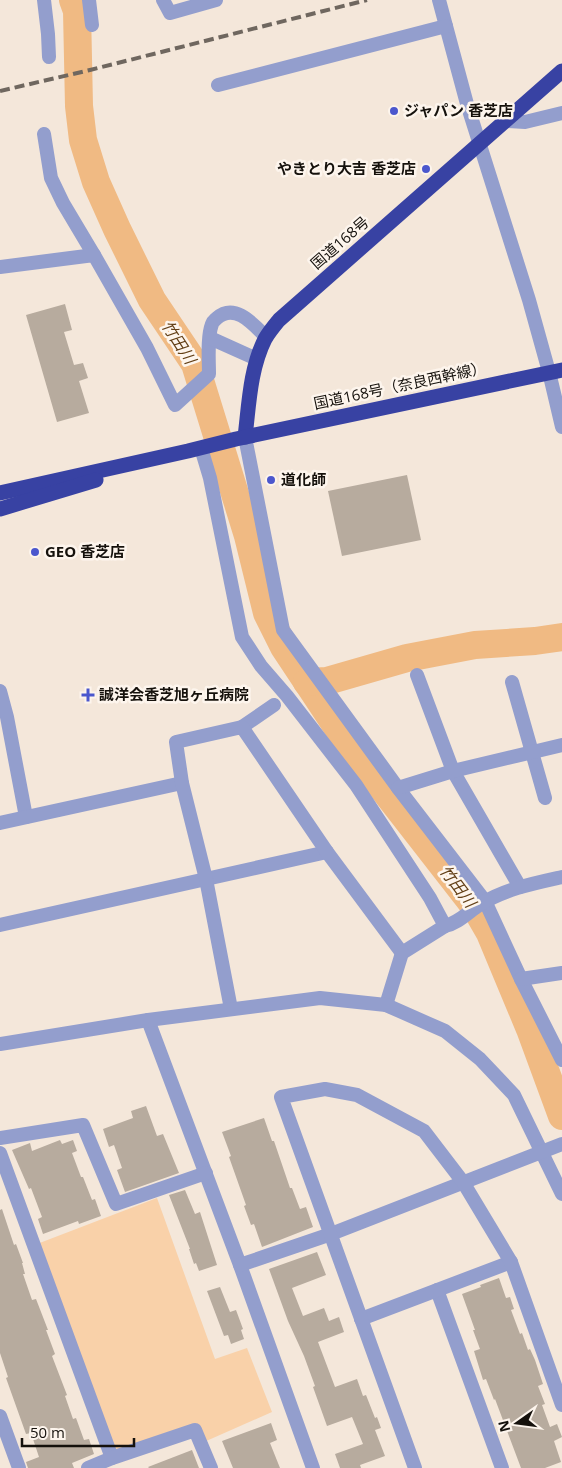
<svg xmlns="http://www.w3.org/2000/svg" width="562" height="1468" viewBox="0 0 562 1468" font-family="'Open Sans','Noto Sans JP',sans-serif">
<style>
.green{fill:#f9d1a9}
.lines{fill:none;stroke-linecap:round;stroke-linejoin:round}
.river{stroke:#f0ba83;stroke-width:28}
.building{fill:#b7ab9e}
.minor{stroke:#939ecd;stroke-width:14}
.highway{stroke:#3842a3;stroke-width:15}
.rail{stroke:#6f675f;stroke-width:4;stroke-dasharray:10 5;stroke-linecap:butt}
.poi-dot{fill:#4b57cd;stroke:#fdf5ed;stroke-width:2}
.labels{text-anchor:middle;stroke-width:5;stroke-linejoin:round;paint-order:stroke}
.poi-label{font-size:15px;font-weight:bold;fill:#15110c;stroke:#fdf5ed;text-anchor:start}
.street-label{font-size:15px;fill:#15110c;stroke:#fdf5ed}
.water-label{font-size:16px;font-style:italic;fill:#633f16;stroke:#fdf5ed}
</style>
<rect width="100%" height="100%" fill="#f4e7da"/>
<polygon class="green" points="157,1198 215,1359 247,1348 272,1412 204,1442 196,1425 114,1455 37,1244"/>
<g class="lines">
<g class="river">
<polyline points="73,0 77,11 79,106 83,140 96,182 117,229 152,300 195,364 248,536 267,613 284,647 349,745 475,907 490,933 530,1029 562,1116"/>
<polyline points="307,682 327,681 407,658 475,645 535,641 562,637"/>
</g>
</g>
<g class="building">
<polygon points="65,304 72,330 64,332 74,365 83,363 88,378 79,381 89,413 57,422 26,315"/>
<polygon points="407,475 421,540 342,556 328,491"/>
<polygon points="146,1106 157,1136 163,1134 179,1173 125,1192 117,1170 122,1168 114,1145 109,1147 103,1129 133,1118 131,1111"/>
<polygon points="264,1118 272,1141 274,1141 290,1188 292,1188 300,1209 306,1207 313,1227 262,1247 254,1224 251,1225 244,1206 246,1205 229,1157 231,1156 222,1132"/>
<polygon points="60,1140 62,1144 73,1140 77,1151 72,1153 81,1177 83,1177 92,1200 95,1199 101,1216 79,1224 78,1221 43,1234 38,1219 42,1217 31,1188 29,1189 12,1150 30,1143 32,1151"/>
<polygon points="185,1190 195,1214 200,1212 217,1265 199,1271 196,1263 194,1264 189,1249 190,1249 169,1195"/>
<polygon points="2,1209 14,1245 16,1244 23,1263 22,1263 25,1274 23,1274 32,1300 36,1299 48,1330 46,1330 55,1354 52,1356 67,1395 65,1396 73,1419 76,1418 84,1440 89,1439 94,1454 72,1463 74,1468 28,1468 26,1462 39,1457 31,1433 26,1434 6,1378 8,1377 0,1353 0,1210"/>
<polygon points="317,1252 326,1275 292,1288 303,1316 324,1308 329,1321 339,1317 344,1332 318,1342 335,1387 357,1379 363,1396 366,1395 375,1418 377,1417 381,1428 375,1430 385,1456 360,1465 361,1468 340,1468 335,1454 363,1444 352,1417 327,1426 313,1387 315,1386 304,1356 288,1321 269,1269"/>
<polygon points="499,1278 506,1298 510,1297 514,1309 511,1310 520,1334 522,1333 528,1350 530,1349 535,1360 543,1384 538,1386 545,1404 542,1405 550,1427 557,1424 562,1437 554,1441 561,1462 545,1468 521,1468 495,1399 494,1400 486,1379 483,1380 474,1351 480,1349 473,1330 475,1330 462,1294 481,1287 480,1285"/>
<polygon points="220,1287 230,1312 236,1310 243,1329 241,1330 244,1339 231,1344 228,1335 224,1336 207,1291"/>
<polygon points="271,1423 277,1440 270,1443 280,1468 233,1468 222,1441"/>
<polygon points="192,1450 199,1468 149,1468 148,1467"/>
</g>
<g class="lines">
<g class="minor">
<polyline points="44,0 48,34 49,57"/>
<polyline points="89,0 92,25"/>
<polyline points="163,0 170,13 216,0"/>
<polyline points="439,0 467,104 529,300 549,372 562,427"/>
<polyline points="218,85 446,26"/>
<polyline points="507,121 525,122 562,113"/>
<polyline points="44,134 51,178 63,203 94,255"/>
<path d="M0,267L94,255L147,348L175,405L209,374C209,360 207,337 212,324C213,321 215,320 217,318C235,302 254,325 266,337"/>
<polyline points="210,338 257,359"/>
<polyline points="245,437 283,630 398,788 485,901 521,979 562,1060"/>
<polyline points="201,448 210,478 242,637 261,666 287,696 356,785 430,898 445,926"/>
<polyline points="417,675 453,771 520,887"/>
<polyline points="512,682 545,798"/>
<polyline points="0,691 7,717 26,817"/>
<polyline points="242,727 274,705"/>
<polyline points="398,788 453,771 562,745"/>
<polyline points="0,823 182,783"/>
<polyline points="0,925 327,852"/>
<polyline points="521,979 562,973"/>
<path d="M386,1005L402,953L445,926C459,923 469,911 481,904C505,889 535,883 562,877"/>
<polyline points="231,1009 206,879 182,783 176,742 242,727 327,852 402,953"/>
<polyline points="148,1020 240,1265 313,1468"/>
<polyline points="0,1044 148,1020 320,998 386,1005 445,1031 480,1059 514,1095 562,1194"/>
<polyline points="0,1138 83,1125 116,1204 206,1173"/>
<polyline points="0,1153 112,1458"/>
<polyline points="240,1265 331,1234 562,1144"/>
<polyline points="437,1290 502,1468"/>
<polyline points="361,1319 511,1262"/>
<polyline points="0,1416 19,1468"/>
<polyline points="88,1468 112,1458 195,1430 211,1468"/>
<polyline points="415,1468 281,1097 325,1089 357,1095 424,1131 463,1182 511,1262 562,1405"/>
</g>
<g class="highway">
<path d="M245,437C249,404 250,369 265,339C269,332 274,326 279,320L562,71"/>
<polyline points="0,493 188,451 236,439 562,370"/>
<polyline points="0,509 96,480"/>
</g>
<polyline class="rail" points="0,91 90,70 367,0"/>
</g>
<g class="poi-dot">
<circle cx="394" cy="111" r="5"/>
<circle cx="426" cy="169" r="5"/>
<circle cx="271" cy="480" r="5"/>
<circle cx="35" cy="552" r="5"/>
<path d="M85.5 687.5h5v5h5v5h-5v5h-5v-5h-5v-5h5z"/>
</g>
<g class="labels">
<g class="poi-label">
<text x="404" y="116">ジャパン 香芝店</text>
<text x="416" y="174" text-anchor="end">やきとり大吉 香芝店</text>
<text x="281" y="485">道化師</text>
<text x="45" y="557">GEO 香芝店</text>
<text x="99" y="700">誠洋会香芝旭ヶ丘病院</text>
</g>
<g class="street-label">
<text transform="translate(340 243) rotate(-41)" y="5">国道168号</text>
<text transform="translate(400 386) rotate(-12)" y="5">国道168号（奈良西幹線）</text>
</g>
<g class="water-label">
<text transform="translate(179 342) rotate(57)" y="6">竹田川</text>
<text transform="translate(458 886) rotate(53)" y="6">竹田川</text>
</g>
</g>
<g transform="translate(517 1423) rotate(256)" stroke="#fdf5ed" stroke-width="4" paint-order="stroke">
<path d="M0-4L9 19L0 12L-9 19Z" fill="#15110c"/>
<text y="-8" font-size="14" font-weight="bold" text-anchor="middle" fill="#15110c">N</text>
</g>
<path d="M22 1438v8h112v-8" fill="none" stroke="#15110c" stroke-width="2.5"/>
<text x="30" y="1438" font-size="15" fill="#15110c" stroke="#fdf5ed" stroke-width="4" paint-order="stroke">50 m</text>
</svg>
